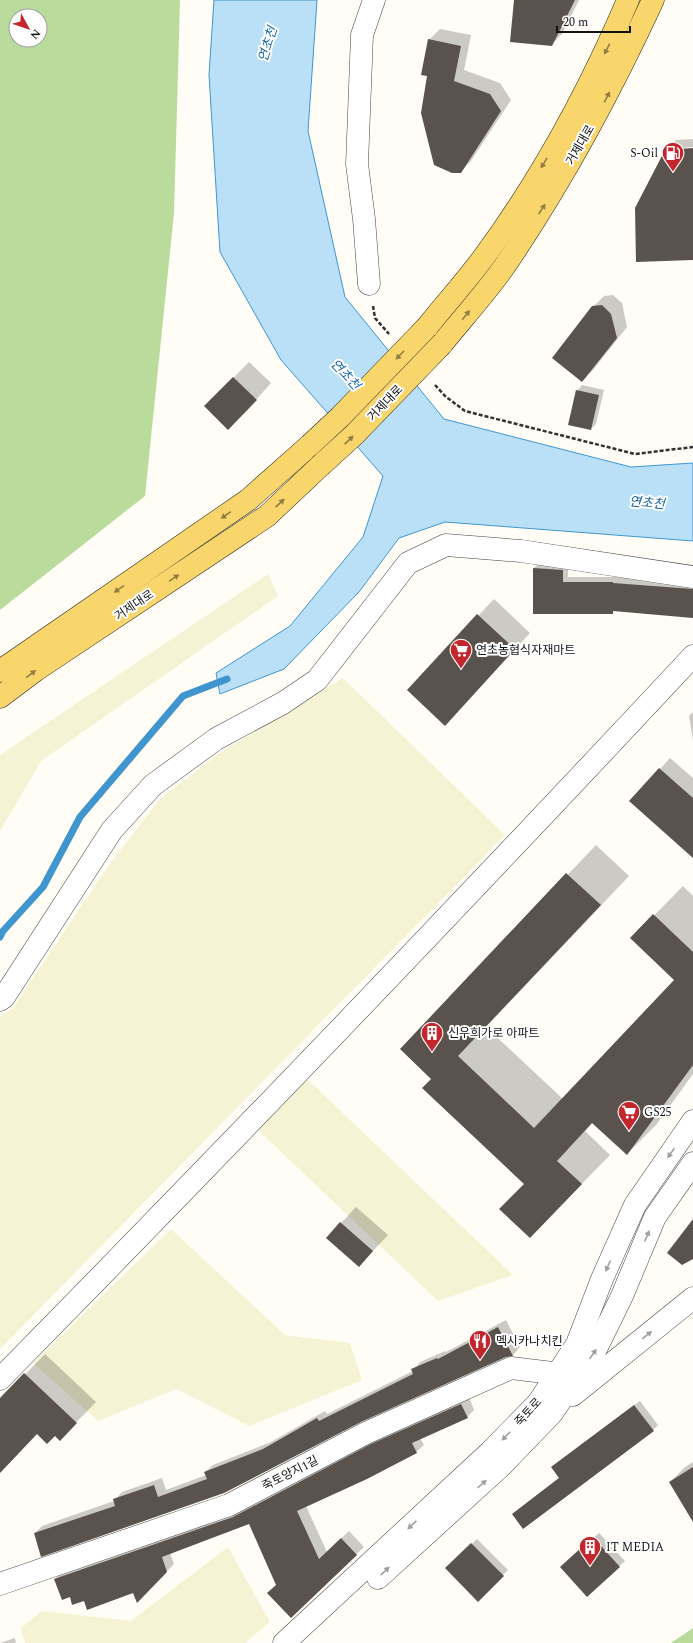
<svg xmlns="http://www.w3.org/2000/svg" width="693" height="1643" viewBox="0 0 693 1643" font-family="Spectral,'Noto Sans KR',serif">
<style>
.farmland{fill:#f6f3d4}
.forest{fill:#b9dc9c;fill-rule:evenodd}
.water{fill:#b9e0f7;stroke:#3f96cf}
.shadow{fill:#0003}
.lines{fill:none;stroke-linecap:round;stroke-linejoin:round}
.stream{stroke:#3f96cf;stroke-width:7}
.building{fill:#5a524d}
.minor-casing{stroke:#444;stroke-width:23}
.major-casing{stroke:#222;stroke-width:23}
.path{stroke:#333;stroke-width:2.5;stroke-dasharray:4 2;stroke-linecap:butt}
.minor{stroke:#fff;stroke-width:22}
.major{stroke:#f9d66b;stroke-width:22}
.major-bridge-casing{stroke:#222;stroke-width:23;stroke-linecap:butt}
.major-bridge{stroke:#f9d66b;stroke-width:22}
.oneway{fill:#917d42}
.oneway2{fill:#a0a0a0}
.labels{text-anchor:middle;stroke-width:4;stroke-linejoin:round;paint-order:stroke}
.street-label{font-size:12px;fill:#111;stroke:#fff}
.poi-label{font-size:12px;fill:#111;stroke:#fff;text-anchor:start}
.water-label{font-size:13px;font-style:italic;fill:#1768a6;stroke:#fff}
</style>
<rect width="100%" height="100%" fill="#fffdf5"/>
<g class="farmland">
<polygon points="268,574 278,596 41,761 0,831 0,755"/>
<polygon points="343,678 505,835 0,1349 0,1017 13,1008 111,862 159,800 218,754"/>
<polygon points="306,1078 513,1275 438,1301 258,1130"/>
<polygon points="171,1229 285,1335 350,1343 362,1380 249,1426 176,1389 98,1421 33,1363"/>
<polygon points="228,1547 270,1622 245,1643 25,1643 21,1628 42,1611 131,1621"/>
</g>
<g class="forest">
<path d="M0,0H180L174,213L145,496L0,610ZM16,16H40V40H16Z"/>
<polygon points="693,1628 693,1643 671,1643"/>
</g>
<polygon class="water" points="214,0 317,0 308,131 345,297 444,419 631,467 693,463 693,541 445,522 399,538 359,592 284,669 220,694 216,673 290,626 363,537 383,476 281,360 220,252 209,75"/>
<g class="shadow">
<polygon points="515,0 579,0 562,34 551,45"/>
<polygon points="440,29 471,35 464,70 500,83 511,100 471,161 460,172 429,75 429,40"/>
<polygon points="693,139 693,147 670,149 670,151 693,149 693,259 666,150 676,140"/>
<polygon points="613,295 622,303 627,327 593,370 582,381 593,307 604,296"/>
<polygon points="249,362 271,383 244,413 206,406"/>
<polygon points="582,385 604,390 596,424 591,429 577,391"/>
<polygon points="539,563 568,565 568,577 618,577 693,584 693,617 615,610 612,613 534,568"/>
<polygon points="494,599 530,633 460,709 408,690"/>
<polygon points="693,712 693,741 689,716"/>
<polygon points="670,758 693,778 693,856 631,801"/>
<polygon points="596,845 629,876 486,1027 563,1099 675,980 632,938 683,886 693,896 693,1074 656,1125 627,1154 593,1122 585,1131 610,1155 530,1237 525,1184 432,1079 401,1049"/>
<polygon points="356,1207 388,1235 359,1266 341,1223"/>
<polygon points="506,1320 520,1347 513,1355 506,1356 360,1421 224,1493 35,1533 42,1526 114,1501 122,1492 162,1478 166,1490 206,1475 205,1472 213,1465 271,1442 325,1411 327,1414 413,1371 420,1362 445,1351 446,1352"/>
<polygon points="45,1354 96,1402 60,1439 55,1435 37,1433 0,1473 0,1400"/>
<polygon points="469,1397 474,1410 467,1417 420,1438 424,1445 416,1452 306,1506 327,1552 349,1531 364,1547 291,1616 250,1523 170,1553 174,1564 138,1602 134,1592 85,1600 70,1595 55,1579 62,1572 380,1437"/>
<polygon points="640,1401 658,1425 653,1430 513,1514 560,1477 552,1467 558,1462"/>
<polygon points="693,1462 693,1496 670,1482 685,1467"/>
<polygon points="599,1533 625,1561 587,1596 566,1562"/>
<polygon points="477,1539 508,1570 478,1600 447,1568"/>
<polygon points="15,1638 16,1643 0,1643"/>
</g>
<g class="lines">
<polyline class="stream" points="0,937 3,931 43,887 80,817 183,696 227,679"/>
</g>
<g class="building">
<polygon points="514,0 575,0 552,46 510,42"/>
<polygon points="428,39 461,46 454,81 490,94 501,111 461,173 452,173 434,165 421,113 427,76 421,75"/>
<polygon points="693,148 693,260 636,262 635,208 665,150"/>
<polygon points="602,305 611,314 617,338 582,382 552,358 592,306"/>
<polygon points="233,377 257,400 228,430 204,406"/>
<polygon points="576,390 599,395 591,430 568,425"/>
<polygon points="533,568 563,570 563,582 613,582 613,583 693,589 693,618 613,611 613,614 533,614"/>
<polygon points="477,614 515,649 445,726 407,690"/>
<polygon points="659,768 693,798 693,858 629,801"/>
<polygon points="566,873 601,905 458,1056 534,1128 674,980 630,938 653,914 693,952 693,1065 627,1155 592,1123 557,1161 582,1184 530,1238 499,1209 524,1184 422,1088 431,1079 400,1049"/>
<polygon points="693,1219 693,1259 682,1265 667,1253"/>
<polygon points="340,1222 373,1251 359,1267 326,1238"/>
<polygon points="498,1327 513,1356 506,1357 361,1422 224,1493 41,1557 34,1533 115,1506 113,1499 154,1485 158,1497 207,1479 204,1472 263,1449 317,1418 319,1421 413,1374 411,1369 437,1358 438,1359"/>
<polygon points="24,1373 77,1423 60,1441 55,1436 47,1444 37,1434 0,1473 0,1398"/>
<polygon points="461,1404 468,1418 412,1443 417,1453 367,1479 297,1511 319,1559 341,1538 357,1555 291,1618 267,1593 276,1585 249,1524 162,1557 167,1572 137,1603 133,1593 87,1610 84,1601 72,1605 70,1597 62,1600 54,1579 233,1517 371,1444"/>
<polygon points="634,1405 654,1431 523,1529 512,1514 559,1478 551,1467"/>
<polygon points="693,1467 693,1522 669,1482"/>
<polygon points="593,1537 620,1567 587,1597 560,1567"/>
<polygon points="471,1543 504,1576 478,1602 445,1568"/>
</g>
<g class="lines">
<g class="minor-casing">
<g id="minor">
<polyline points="369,284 364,219 357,164 362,35 374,0"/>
<polyline points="0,1000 4,997 112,830 153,785 216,739 283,703 317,680 408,563 446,545 521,551 693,577"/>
<path d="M0,1379C234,1141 465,900 693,656"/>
<polyline points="573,1395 693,1298"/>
<polyline points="378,1578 501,1466 552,1413 596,1349 622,1296 655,1217 693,1163"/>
<polyline points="0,1584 229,1505 366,1433 511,1368 569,1375"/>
<polyline points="284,1643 490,1452 538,1403 577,1344 602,1279 635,1205 693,1121"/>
</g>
</g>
<g class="major-casing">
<g id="major">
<path d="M427,327C446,303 468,279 486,254C543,176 590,89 628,0"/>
<path d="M441,345C462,319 485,294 504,267C562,182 610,93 653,0"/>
<polyline points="0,671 248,500 310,445"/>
<polyline points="0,697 36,670 267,516 320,466"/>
</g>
</g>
<g class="path">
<polyline points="373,306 375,318 389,334"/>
<polyline points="435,385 445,396 465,411 635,454 693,447"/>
</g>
<use href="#minor" class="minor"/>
<use href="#major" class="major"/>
<g class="major-bridge-casing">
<g id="major-bridge">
<polyline points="310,445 340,417 427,327"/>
<polyline points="320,466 354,435 441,345"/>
</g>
</g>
<use href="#major-bridge" class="major-bridge"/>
</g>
<defs><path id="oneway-solid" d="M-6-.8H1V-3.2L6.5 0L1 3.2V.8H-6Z"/></defs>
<g class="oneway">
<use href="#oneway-solid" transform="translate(607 49) rotate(117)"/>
<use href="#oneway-solid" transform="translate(607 97) rotate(-63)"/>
<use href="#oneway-solid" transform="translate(544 163) rotate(121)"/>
<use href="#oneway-solid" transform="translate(542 209) rotate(-57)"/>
<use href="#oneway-solid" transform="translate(466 315) rotate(-51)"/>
<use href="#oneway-solid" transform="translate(400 355) rotate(134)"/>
<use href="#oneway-solid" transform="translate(349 440) rotate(-43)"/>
<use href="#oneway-solid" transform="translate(280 503) rotate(-43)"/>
<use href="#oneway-solid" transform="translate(226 515) rotate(145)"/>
<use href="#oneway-solid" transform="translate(174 578) rotate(-34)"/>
<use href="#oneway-solid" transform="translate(119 589) rotate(145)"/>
<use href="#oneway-solid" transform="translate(31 674) rotate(-37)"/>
</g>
<g class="oneway2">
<use href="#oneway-solid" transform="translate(671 1153) rotate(125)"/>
<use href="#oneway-solid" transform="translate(647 1236) rotate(-67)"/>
<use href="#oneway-solid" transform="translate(608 1266) rotate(114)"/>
<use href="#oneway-solid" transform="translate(647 1335) rotate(-39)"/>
<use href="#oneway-solid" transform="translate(593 1354) rotate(-55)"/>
<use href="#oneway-solid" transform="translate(506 1436) rotate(134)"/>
<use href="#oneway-solid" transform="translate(482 1484) rotate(-42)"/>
<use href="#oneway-solid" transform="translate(412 1525) rotate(137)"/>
<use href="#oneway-solid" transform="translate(385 1571) rotate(-43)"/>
</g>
<defs>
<g id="fuel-pin" transform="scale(1.15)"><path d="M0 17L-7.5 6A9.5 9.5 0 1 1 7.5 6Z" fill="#c4262e" stroke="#fff"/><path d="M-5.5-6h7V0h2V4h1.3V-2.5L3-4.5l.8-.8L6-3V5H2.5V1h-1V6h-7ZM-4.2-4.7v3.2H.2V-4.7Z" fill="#fff"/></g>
<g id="supermarket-pin" transform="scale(1.15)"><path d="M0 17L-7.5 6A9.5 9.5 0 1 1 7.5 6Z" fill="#c4262e" stroke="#fff"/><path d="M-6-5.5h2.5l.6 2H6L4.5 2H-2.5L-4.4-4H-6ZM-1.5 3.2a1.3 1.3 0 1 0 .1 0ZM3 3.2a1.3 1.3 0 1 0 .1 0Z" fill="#fff"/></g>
<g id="building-pin" transform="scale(1.15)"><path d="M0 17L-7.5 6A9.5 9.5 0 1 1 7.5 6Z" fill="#c4262e" stroke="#fff"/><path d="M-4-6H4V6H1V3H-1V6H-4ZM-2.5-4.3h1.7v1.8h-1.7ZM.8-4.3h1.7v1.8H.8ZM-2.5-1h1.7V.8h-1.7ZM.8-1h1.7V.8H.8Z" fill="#fff"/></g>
<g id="restaurant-pin" transform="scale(1.15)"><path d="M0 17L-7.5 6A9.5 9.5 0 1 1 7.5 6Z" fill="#c4262e" stroke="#fff"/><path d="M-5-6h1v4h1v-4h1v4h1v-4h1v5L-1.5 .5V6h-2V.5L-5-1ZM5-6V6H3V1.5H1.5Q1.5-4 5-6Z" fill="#fff"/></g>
</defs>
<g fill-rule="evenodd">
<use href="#fuel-pin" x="673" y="153"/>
<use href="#supermarket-pin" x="461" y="650"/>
<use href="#building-pin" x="432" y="1033"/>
<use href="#supermarket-pin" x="629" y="1112"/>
<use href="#restaurant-pin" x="480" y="1341"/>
<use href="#building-pin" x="590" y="1547"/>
</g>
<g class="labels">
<g class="street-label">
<text transform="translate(580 145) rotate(-60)" y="4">거제대로</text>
<text transform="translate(385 403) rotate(-46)" y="4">거제대로</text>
<text transform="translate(134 605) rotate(-34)" y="4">거제대로</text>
<text transform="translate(528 1412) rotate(-48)" y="4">죽토로</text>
<text transform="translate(290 1473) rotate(-27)" y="4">죽토양지1길</text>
</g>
<g class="poi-label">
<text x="658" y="157" text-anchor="end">S-Oil</text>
<text x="476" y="654">연초농협식자재마트</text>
<text x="448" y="1037">신우희가로 아파트</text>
<text x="644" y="1116">GS25</text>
<text x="496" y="1345">멕시카나치킨</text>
<text x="606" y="1551">IT MEDIA</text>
</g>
<g class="water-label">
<text transform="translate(267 44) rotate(-73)" y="5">연초천</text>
<text transform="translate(346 374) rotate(47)" y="5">연초천</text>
<text transform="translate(647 502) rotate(5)" y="5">연초천</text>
</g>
</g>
<g transform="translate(28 28) rotate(130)"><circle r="19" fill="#ffffff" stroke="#a0a0a0"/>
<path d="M0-3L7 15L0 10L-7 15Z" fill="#c4262e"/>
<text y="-6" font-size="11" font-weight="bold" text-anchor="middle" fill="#111111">N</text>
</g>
<path d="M557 26v6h73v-6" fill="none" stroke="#111111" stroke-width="2"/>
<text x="563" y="26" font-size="12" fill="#111111" stroke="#ffffff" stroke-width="3" paint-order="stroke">20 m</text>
</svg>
